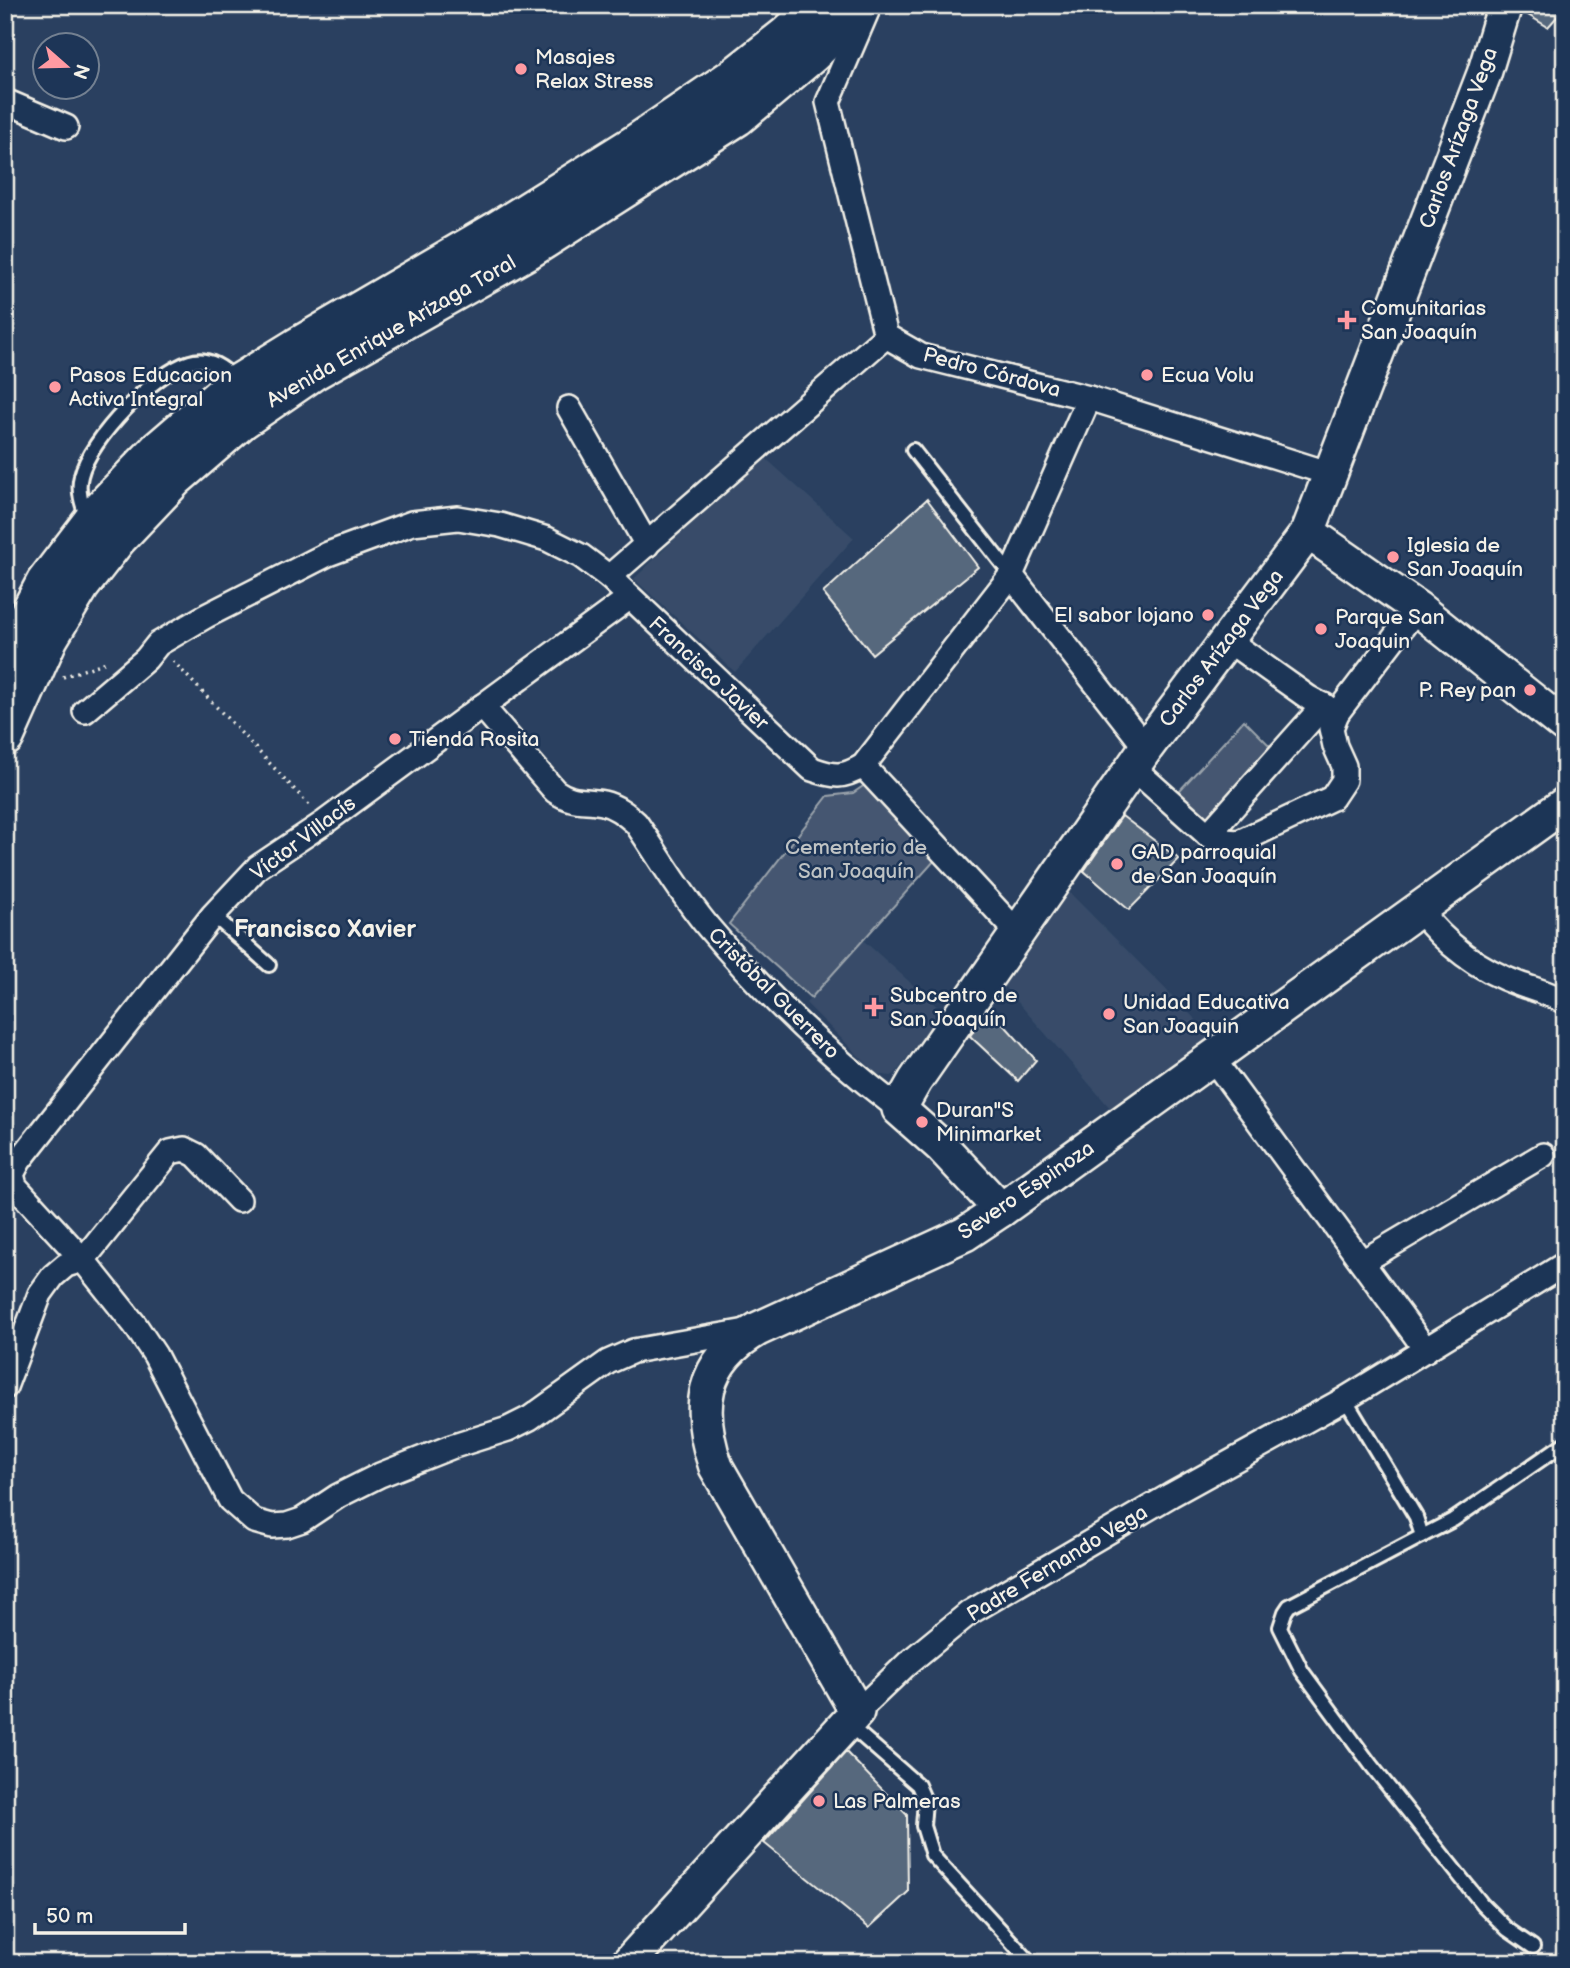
<svg xmlns="http://www.w3.org/2000/svg" width="1570" height="1968" viewBox="0 0 1570 1968" font-family="'Balsamiq Sans',sans-serif">
<style>
.built{fill:#374c69}
.green{fill:#445771;stroke:#9ca4ac;stroke-width:2}
.building{fill:#56677d;stroke:#f4f1e8;stroke-width:2}
.lines{fill:none;stroke-linecap:round;stroke-linejoin:round}
.lane-casing{stroke:#f4f1e8;stroke-width:18}
.street-casing{stroke:#f4f1e8;stroke-width:28}
.secondary-casing{stroke:#f4f1e8;stroke-width:38}
.primary-casing{stroke:#f4f1e8;stroke-width:42}
.path{stroke:#f4f1e8;stroke-width:3.5;stroke-dasharray:2 5;stroke-linecap:butt}
.lane{stroke:#1d3557;stroke-width:12}
.street{stroke:#1d3557;stroke-width:23}
.secondary{stroke:#1d3557;stroke-width:33}
.primary{stroke:#1d3557;stroke-width:37}
.poi-dot{fill:#ff9aa2;stroke:#1d3557;stroke-width:2.5}
.labels{text-anchor:middle;stroke-width:5;stroke-linejoin:round;paint-order:stroke}
.poi-label{font-size:21px;fill:#f4f1e8;stroke:#1d3557;text-anchor:start}
.street-label{font-size:21px;fill:#f4f1e8;stroke:#1d3557}
.park-label{font-size:21px;fill:#bfc3c4;stroke:#1d3557}
.quarter-label{font-size:24px;font-weight:bold;fill:#f4f1e8;stroke:#1d3557}
</style>
<rect width="100%" height="100%" fill="#2a4060"/>
<filter id="ink" filterUnits="userSpaceOnUse"><feTurbulence type="fractalNoise" baseFrequency=".0143" numOctaves="2"/><feDisplacementMap in="SourceGraphic" scale="14" xChannelSelector="R" yChannelSelector="G"/><feConvolveMatrix kernelMatrix="1 2 1 2 8 2 1 2 1" color-interpolation-filters="sRGB"/></filter>
<g filter="url(#ink)">
<g class="built">
<polygon points="761,454 854,538 735,672 634,579"/>
<polygon points="1069,892 1219,1043 1118,1117 1002,984"/>
<polygon points="863,940 942,1011 895,1074 891,1076 877,1074 806,1003"/>
</g>
<g class="green">
<polygon points="1244,720 1277,753 1210,833 1170,801"/>
<polygon points="869,782 936,859 811,998 729,924 828,796 853,793"/>
</g>
<g class="building">
<polygon points="1524,5 1565,5 1565,8 1548,27 1523,12"/>
<polygon points="927,499 978,567 872,654 823,593"/>
<polygon points="1122,816 1179,859 1129,910 1084,871"/>
<polygon points="989,1008 1036,1060 1018,1081 970,1036"/>
<polygon points="846,1752 907,1815 908,1892 869,1928 764,1843"/>
</g>
<g class="lines">
<g class="lane-casing">
<g id="lane">
<polyline points="913,450 1011,575"/>
<path d="M87,518C82,505 77,490 81,476C89,440 155,372 190,362C208,356 225,368 236,381"/>
<polyline points="213,915 269,965"/>
<polyline points="1345,1399 1416,1517 1422,1536 1289,1606 1285,1612 1280,1627 1302,1671 1371,1765 1482,1904 1507,1929 1533,1947"/>
<polyline points="1422,1536 1453,1520 1565,1443"/>
<polyline points="848,1724 918,1785 925,1801 923,1826 932,1855 1031,1963"/>
</g>
</g>
<g class="street-casing">
<g id="street">
<polyline points="868,9 828,102 886,336 921,356 1089,398 1331,474"/>
<polyline points="5,101 66,127"/>
<polyline points="569,408 647,545"/>
<polyline points="1011,575 1146,748"/>
<polyline points="609,577 886,336"/>
<polyline points="629,598 325,822 258,867 213,915 19,1161 12,1174 15,1186 83,1260 135,1325 155,1355 230,1500 254,1521 272,1526 287,1525 302,1520 338,1496 380,1475 451,1447 508,1429 530,1418 608,1362 633,1351 752,1330"/>
<polyline points="1226,639 1309,698 1337,713 1417,608"/>
<path d="M482,706L555,791C574,804 583,799 603,803C616,806 626,814 636,823C660,858 682,896 709,928C765,995 830,1056 899,1109"/>
<path d="M85,711L146,659L158,644L206,616L328,554L412,523L458,518L500,525L547,539L581,556L609,577L812,769C835,777 842,778 863,766L1011,575L1089,398"/>
<polyline points="863,766 1018,933"/>
<polyline points="1132,767 1208,835 1324,705"/>
<polyline points="1208,835 1224,841 1239,842 1332,798 1344,780 1344,766 1335,746 1331,728 1337,713"/>
<path d="M1419,910C1445,944 1477,969 1519,984C1535,990 1550,993 1565,1002"/>
<polyline points="1213,1059 1426,1350"/>
<polyline points="1362,1262 1543,1155"/>
<polyline points="5,1387 40,1294 53,1276 66,1265 83,1260 170,1152 184,1149 196,1155 239,1200"/>
<polyline points="857,1712 908,1663 969,1613 1171,1495 1345,1399 1565,1264"/>
</g>
</g>
<g class="secondary-casing">
<g id="secondary">
<polyline points="1308,532 1417,608 1565,726"/>
<polyline points="1001,1210 942,1147 899,1109 915,1081 1146,748 1308,532 1484,74 1505,5"/>
<path d="M628,1963L857,1712L716,1467C696,1409 700,1362 758,1329L965,1234L1001,1210L1565,804"/>
</g>
</g>
<g class="primary-casing">
<g id="primary">
<polyline points="5,659 45,583 103,507 157,451 229,389 297,347 496,231 632,146 735,76 787,35 819,5"/>
<polyline points="5,737 49,638 81,585 117,539 175,478 241,421 314,371 528,250 737,117 812,54 862,5"/>
</g>
</g>
<g class="path">
<polyline points="173,661 312,808"/>
<polyline points="63,677 109,661"/>
</g>
<use href="#lane" class="lane"/>
<use href="#street" class="street"/>
<use href="#secondary" class="secondary"/>
<use href="#primary" class="primary"/>
</g>
</g>
<g class="poi-dot">
<circle cx="521" cy="69" r="7"/>
<path d="M1343.5 309.5h7v7h7v7h-7v7h-7v-7h-7v-7h7z"/>
<circle cx="1147" cy="375" r="7"/>
<circle cx="55" cy="387" r="7"/>
<circle cx="1393" cy="557" r="7"/>
<circle cx="1208" cy="615" r="7"/>
<circle cx="1321" cy="629" r="7"/>
<circle cx="1530" cy="690" r="7"/>
<circle cx="395" cy="739" r="7"/>
<circle cx="1117" cy="864" r="7"/>
<path d="M870.5 996.5h7v7h7v7h-7v7h-7v-7h-7v-7h7z"/>
<circle cx="1109" cy="1014" r="7"/>
<circle cx="922" cy="1122" r="7"/>
<circle cx="819" cy="1801" r="7"/>
</g>
<g class="labels">
<g class="poi-label">
<text x="535" y="64">Masajes<tspan x="535" dy="24">Relax Stress</tspan></text>
<text x="1361" y="315">Comunitarias<tspan x="1361" dy="24">San Joaquín</tspan></text>
<text x="69" y="382">Pasos Educacion<tspan x="69" dy="24">Activa Integral</tspan></text>
<text x="1161" y="382">Ecua Volu</text>
<text x="1407" y="552">Iglesia de<tspan x="1407" dy="24">San Joaquín</tspan></text>
<text x="1194" y="622" text-anchor="end">El sabor lojano</text>
<text x="1335" y="624">Parque San<tspan x="1335" dy="24">Joaquin</tspan></text>
<text x="1516" y="697" text-anchor="end">P. Rey pan</text>
<text x="409" y="746">Tienda Rosita</text>
<text x="1131" y="859">GAD parroquial<tspan x="1131" dy="24">de San Joaquín</tspan></text>
<text x="890" y="1002">Subcentro de<tspan x="890" dy="24">San Joaquín</tspan></text>
<text x="1123" y="1009">Unidad Educativa<tspan x="1123" dy="24">San Joaquin</tspan></text>
<text x="936" y="1117">Duran"S<tspan x="936" dy="24">Minimarket</tspan></text>
<text x="833" y="1808">Las Palmeras</text>
</g>
<g class="street-label">
<text transform="translate(1458 138) rotate(-70)" y="7">Carlos Arízaga Vega</text>
<text transform="translate(391 331) rotate(-30)" y="7">Avenida Enrique Arízaga Toral</text>
<text transform="translate(992 372) rotate(15)" y="7">Pedro Córdova</text>
<text transform="translate(1221 648) rotate(-53)" y="7">Carlos Arízaga Vega</text>
<text transform="translate(709 673) rotate(43)" y="7">Francisco Javier</text>
<text transform="translate(303 838) rotate(-37)" y="7">Víctor Villacís</text>
<text transform="translate(774 993) rotate(45)" y="7">Cristóbal Guerrero</text>
<text transform="translate(1026 1190) rotate(-34)" y="7">Severo Espinoza</text>
<text transform="translate(1057 1563) rotate(-31)" y="7">Padre Fernando Vega</text>
</g>
<g class="park-label">
<text x="856" y="854">Cementerio de<tspan x="856" dy="24">San Joaquín</tspan></text>
</g>
<g class="quarter-label">
<text x="325" y="937">Francisco Xavier</text>
</g>
</g>
<rect width="1570" height="1968" fill="none" stroke="#1d3557" stroke-width="28"/>
<rect x="14" y="14" width="1542" height="1940" fill="none" stroke="#f4f1e8" stroke-width="2.5" filter="url(#ink)"/>
<g transform="translate(66 66) rotate(110)"><circle r="33" fill="#1d3557" stroke="#738091" stroke-width="2"/>
<path d="M0-5L12 26L0 18L-12 26Z" fill="#ff9aa2"/>
<text y="-10" font-size="19" font-weight="bold" text-anchor="middle" fill="#f4f1e8">N</text>
</g>
<path d="M35 1923v10h150v-10" fill="none" stroke="#f4f1e8" stroke-width="3.5"/>
<text x="46" y="1923" font-size="21" fill="#f4f1e8" stroke="#1d3557" stroke-width="5" paint-order="stroke">50 m</text>
</svg>
